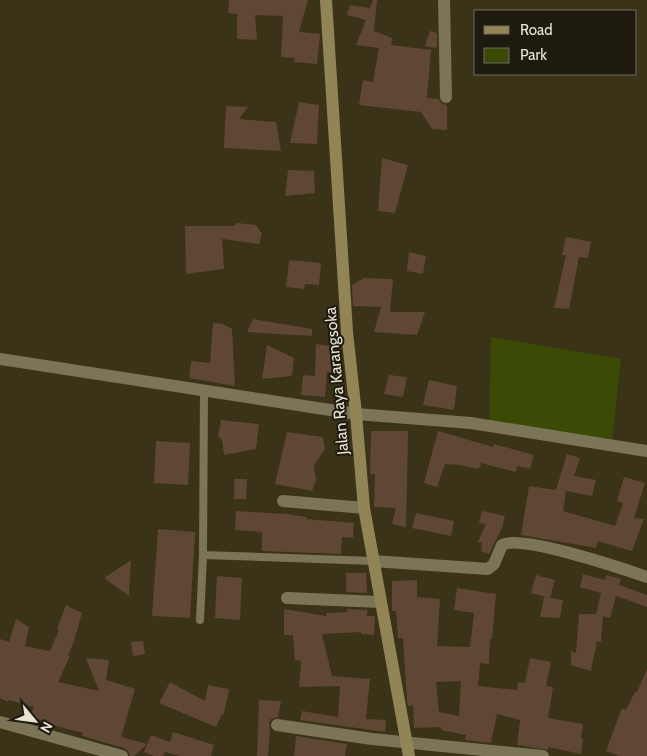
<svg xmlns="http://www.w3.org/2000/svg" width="647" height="756" viewBox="0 0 647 756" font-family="Cabin,sans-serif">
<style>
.park{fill:#3b4a05}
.building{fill:#604635;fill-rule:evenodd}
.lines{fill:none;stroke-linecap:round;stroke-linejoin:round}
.service{stroke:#7c7457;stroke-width:8}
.minor{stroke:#7c7457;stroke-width:12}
.secondary{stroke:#928455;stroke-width:12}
.labels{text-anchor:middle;stroke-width:4;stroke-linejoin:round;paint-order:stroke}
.street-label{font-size:16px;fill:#e8e4d4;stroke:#1e1a0f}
</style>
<rect width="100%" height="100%" fill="#3a3317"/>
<polygon class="park" points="491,337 621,359 612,439 489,421"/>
<g class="building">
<polygon points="229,0 308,0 299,32 320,34 317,64 294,62 295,58 281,57 283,16 255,15 257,40 237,39 237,14 228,13"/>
<polygon points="373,0 377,0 374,31 392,38 391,45 431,50 427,98 438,99 442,104 447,105 447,130 432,129 421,112 359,105 363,80 373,82 379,48 356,45 366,20 347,15 350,5 370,8"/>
<polygon points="430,31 437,33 437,48 425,46"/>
<polygon points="299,102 319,105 317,144 290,143"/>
<polygon points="226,106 248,107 239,119 276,122 281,151 224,148"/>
<polygon points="382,158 408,165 395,213 378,211"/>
<polygon points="288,170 314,171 315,193 285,196"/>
<polygon points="236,223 256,225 262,234 259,244 222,239 224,269 186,274 185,226 234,226"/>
<polygon points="566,237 591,242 588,258 579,257 569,309 554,308 566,255 562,255"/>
<polygon points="409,252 426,256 423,274 407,271"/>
<polygon points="289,260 321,263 319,285 305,284 304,289 286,287"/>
<polygon points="364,278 393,279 390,312 425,312 417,335 374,332 381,307 353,306 352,285"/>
<polygon points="253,319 312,329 312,336 247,332"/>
<polygon points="213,323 223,324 232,329 235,386 189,378 191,361 210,363"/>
<polygon points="316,344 341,348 340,373 327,372 325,397 301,395 303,375 315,376"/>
<polygon points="267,345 294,358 292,376 262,379"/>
<polygon points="389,375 407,377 403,397 384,394"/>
<polygon points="429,380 457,386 454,410 423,405"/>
<polygon points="221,420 259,424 256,449 224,455 222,440 218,436"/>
<polygon points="371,431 408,431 406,527 392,524 396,508 374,507 375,474 370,474"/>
<polygon points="438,431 493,447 494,444 534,455 530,469 517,466 516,472 481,463 479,469 459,465 445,464 437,487 424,483"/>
<polygon points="287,432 323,437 325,449 314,465 316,480 312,491 275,484"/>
<polygon points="156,441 190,443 188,485 154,483"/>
<polygon points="567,454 580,458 574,476 596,480 592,496 566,491 563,511 615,526 623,503 617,501 624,477 645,483 634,518 644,519 632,551 598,541 596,548 521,535 529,486 556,490"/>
<polygon points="234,479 247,479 246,499 234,499"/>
<polygon points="236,511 286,514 307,517 306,519 354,523 353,538 342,537 341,554 262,551 262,532 235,530"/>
<polygon points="482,511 505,516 502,528 489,554 481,551 482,543 478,542 486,524 479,523"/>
<polygon points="416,513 454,521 451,536 412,528"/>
<polygon points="158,529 195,532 190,618 152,616"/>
<polygon points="131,560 129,596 104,578"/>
<polygon points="346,573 366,573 367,593 346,592"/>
<polygon points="583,574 605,580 606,575 621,579 619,585 647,595 647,607 616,596 610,618 603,616 601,642 597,641 591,671 571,665 571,651 576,653 579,614 596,614 601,593 580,587"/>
<polygon points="536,575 555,580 550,598 531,593"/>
<polygon points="217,576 242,578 240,620 215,618"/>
<path d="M417,580V597L440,599L437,646L470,647L474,613L454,610L457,588L496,594L492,639H490L489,664L480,663L478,686L517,690L518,682L525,683L530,658L551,662L546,686L553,687L548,718L583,724L581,738H583L581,754L548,747V750L517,745L520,720L497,714L491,743L465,740L466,735L441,730V727L414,728L413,705L408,706L407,701L403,638H398L396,611H392V581ZM461,681L459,716L439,712L436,682Z"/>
<polygon points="544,597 563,600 560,618 540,617"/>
<polygon points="66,605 82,613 74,641 68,656 70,656 58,682 99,691 86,658 109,660 106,680 135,689 121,737 147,744 134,756 130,756 128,751 124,748 82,736 83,733 48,724 49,722 29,717 34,707 9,700 8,702 0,698 0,639 9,642 16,619 29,627 25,646 50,651 59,630 57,629"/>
<polygon points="284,609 326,616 327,613 347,612 347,609 367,610 367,616 375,616 374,635 361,634 361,632 322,634 332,676 370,679 366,719 386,720 385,732 300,720 302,711 338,717 340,686 299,687 301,661 295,660 293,635 284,635"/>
<polygon points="143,641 145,654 133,656 131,642"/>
<polygon points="647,669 647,756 619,756 606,751 622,708 626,710 635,692 637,692"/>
<polygon points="170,682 205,701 208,685 229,689 224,714 222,714 216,727 159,703"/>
<polygon points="259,700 281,701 278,717 271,719 269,723 270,729 268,756 257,756"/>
<polygon points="173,732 214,745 211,756 180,756 165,752 163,756 154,756 144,752 151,735 170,742"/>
<polygon points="296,736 347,744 345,756 294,756"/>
</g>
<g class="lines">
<g class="service">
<polyline points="204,390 203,555 373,561"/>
<polyline points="200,620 203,555"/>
</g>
<g class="minor">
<polyline points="444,0 446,97"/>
<polyline points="0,359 356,414 471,423 647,451"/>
<polyline points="283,501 364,508"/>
<path d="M373,561L488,569L494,564L502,545C520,534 624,569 647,577"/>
<polyline points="287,598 380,602"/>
<polyline points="0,722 122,756"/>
<polyline points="277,725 372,739 543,756"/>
</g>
<polyline class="secondary" points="326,0 347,332 356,414 364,508 409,756"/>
</g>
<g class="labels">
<g class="street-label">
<text transform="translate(336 381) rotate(-95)" y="6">Jalan Raya Karangsoka</text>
</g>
</g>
<rect x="474" y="10" width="162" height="65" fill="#1e1a0f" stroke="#6f6b5e"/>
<rect x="484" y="26" width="25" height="8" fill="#928455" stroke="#6f6b5e"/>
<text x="520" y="35" font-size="15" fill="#e8e4d4">Road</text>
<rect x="484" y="48" width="25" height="15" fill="#3b4a05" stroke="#6f6b5e"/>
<text x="520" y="60" font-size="15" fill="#e8e4d4">Park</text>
<g transform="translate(35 721) rotate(119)" stroke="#1e1a0f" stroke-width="4" paint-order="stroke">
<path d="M0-4L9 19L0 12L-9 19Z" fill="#e8e4d4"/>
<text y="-8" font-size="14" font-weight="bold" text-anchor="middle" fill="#e8e4d4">N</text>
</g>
</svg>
